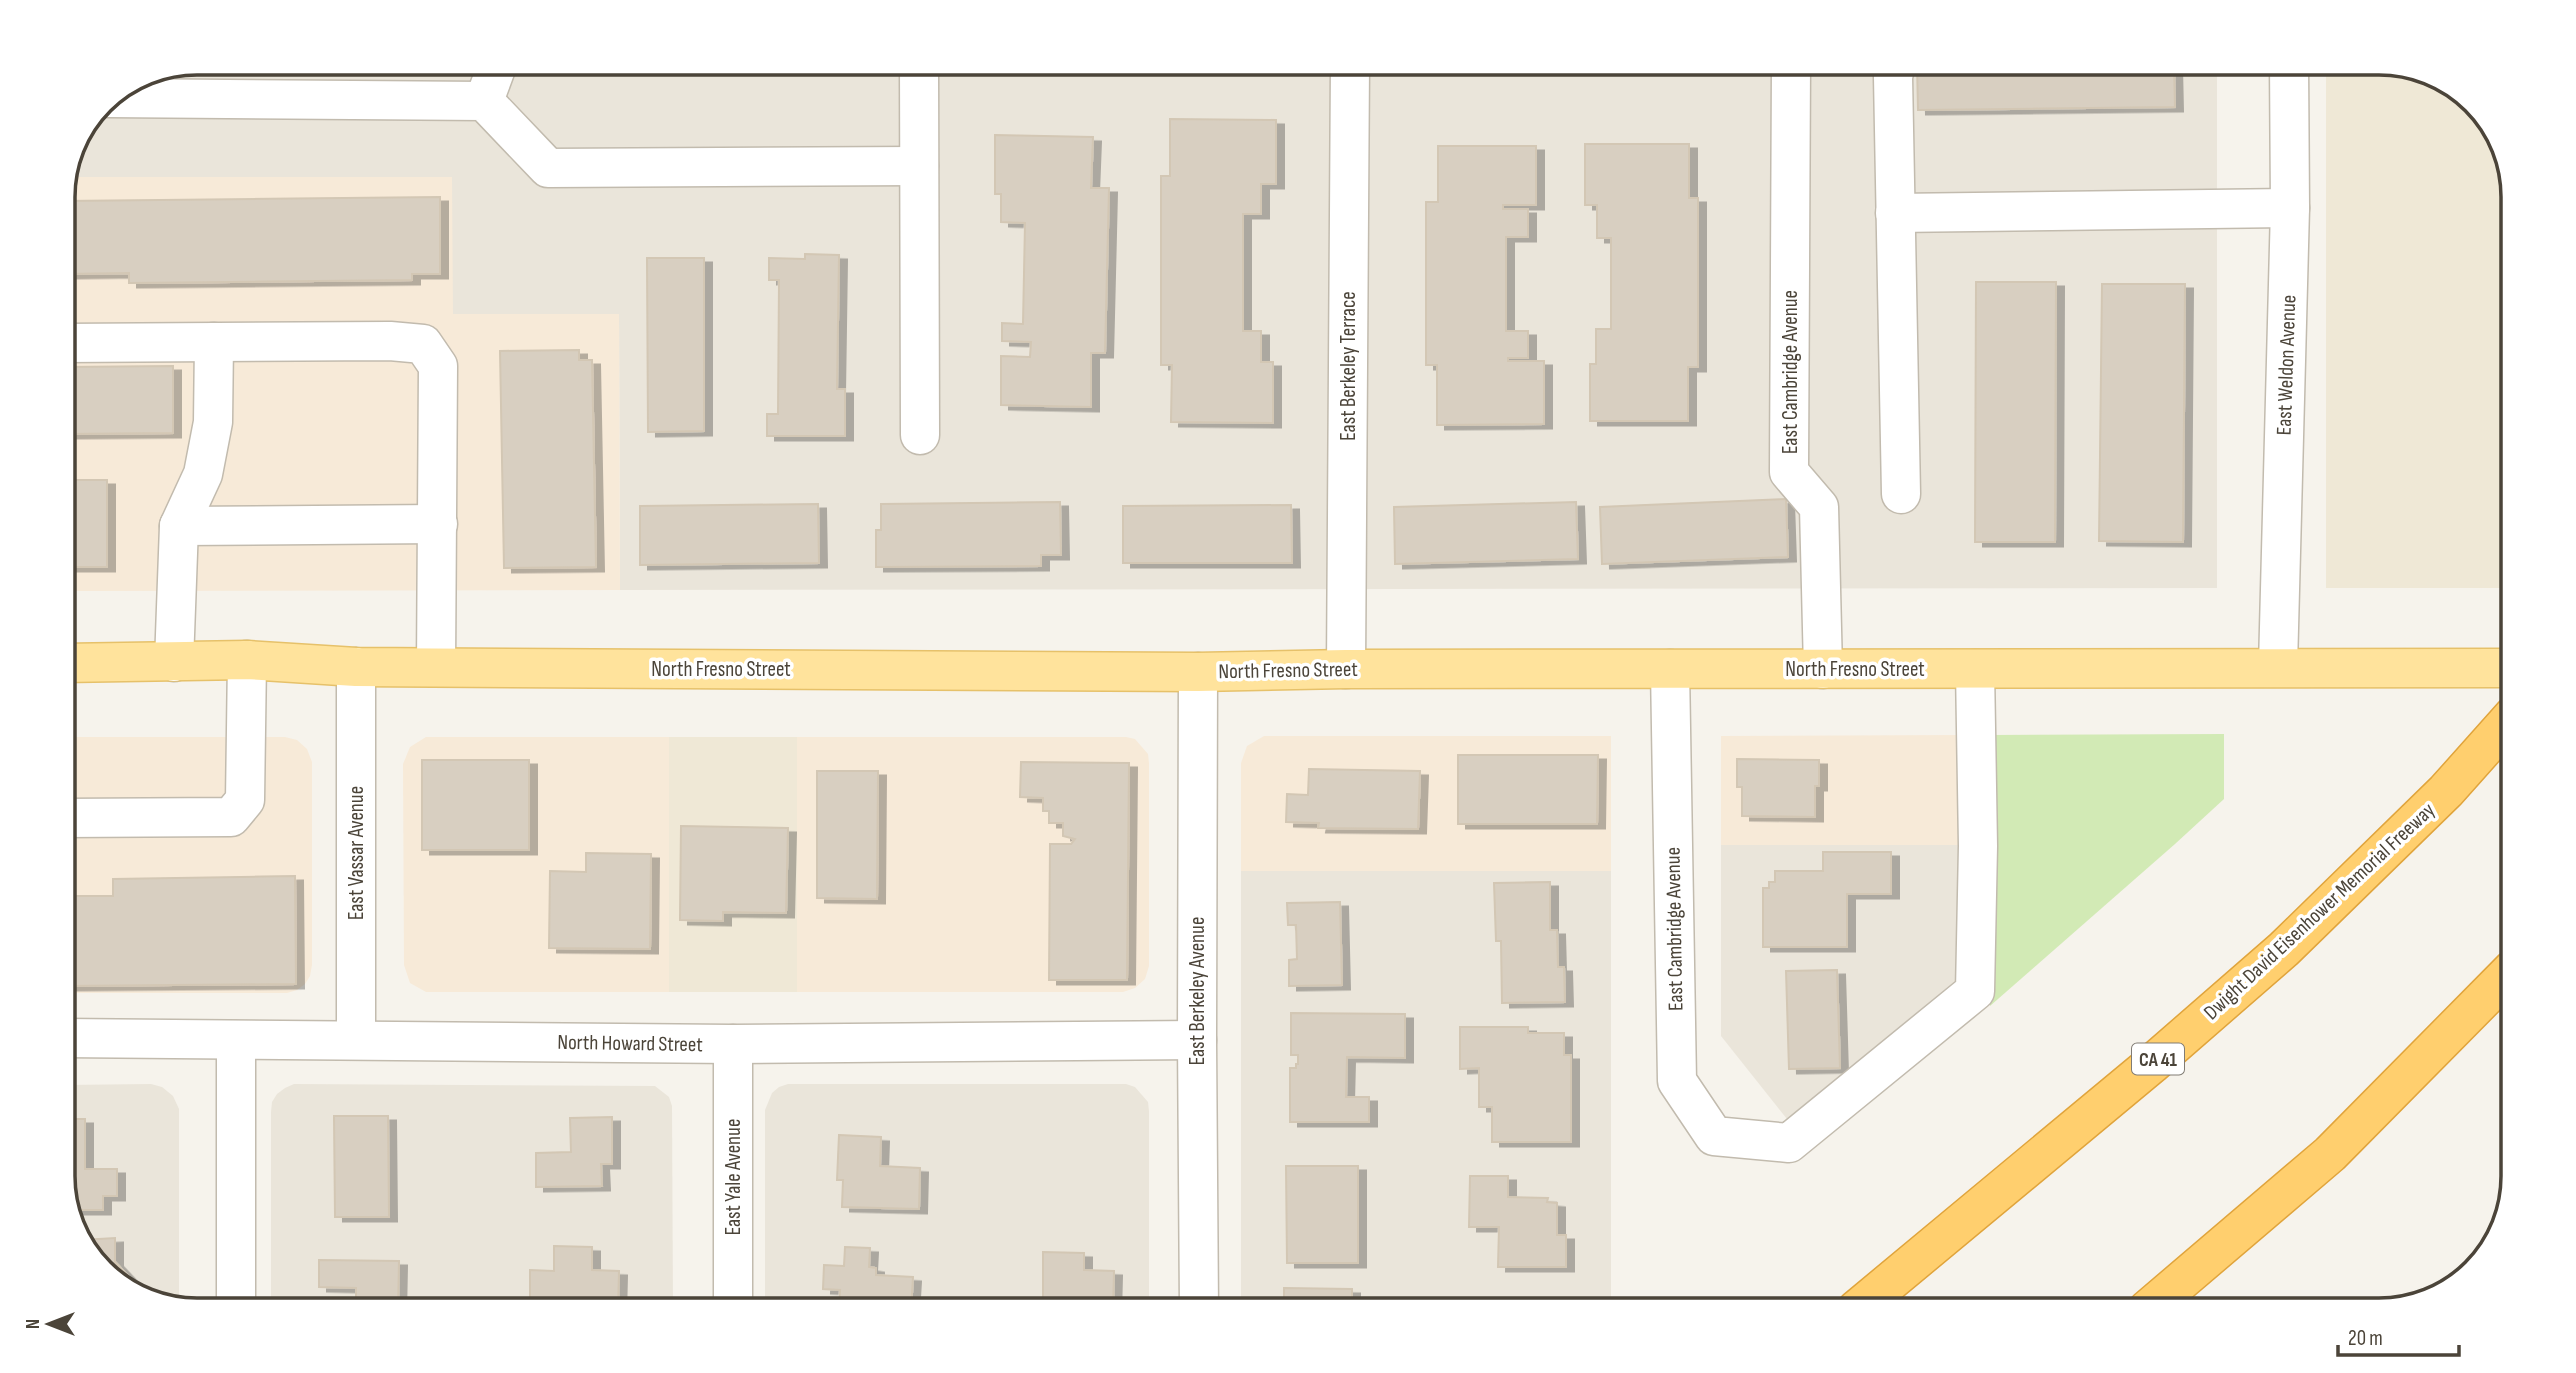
<svg xmlns="http://www.w3.org/2000/svg" width="2576" height="1373" viewBox="0 0 2576 1373" font-family="'Sofia Sans Condensed',sans-serif">
<style>
.residential{fill:#eae5da}
.commercial{fill:#f7ead8}
.education{fill:#efe8d6}
.green{fill:#d2eab5}
.building{fill:#d8cfc1;stroke:#d3c7b4;stroke-width:2;filter:url(#shadow)}
.lines{fill:none;stroke-linecap:round;stroke-linejoin:round}
.minor-casing{stroke:#c2bbae;stroke-width:41}
.major-casing{stroke:#e6c16a;stroke-width:41}
.highway-casing{stroke:#e0a43c;stroke-width:41}
.minor{stroke:#fff;stroke-width:38}
.major{stroke:#ffe39c;stroke-width:38}
.highway{stroke:#ffcf6e;stroke-width:38}
.labels{text-anchor:middle;stroke-width:7;stroke-linejoin:round;paint-order:stroke}
.shield{fill:#fff;stroke:#817c74;stroke-width:2}
.shield-label{font-size:19px;font-weight:bold;fill:#4b4439}
.street-label{font-size:21px;fill:#4b4439;stroke:#fff}
.rim{fill:none;stroke:#4b4439;stroke-width:3.5}
</style>
<defs>
<filter id="shadow"><feDropShadow dx="8" dy="4.5" stdDeviation="0" flood-color="#0004"/></filter>
</defs>
<rect width="100%" height="100%" fill="#f6f3ec"/>
<g class="residential">
<polygon points="198,63 2217,63 2217,588 620,590 619,314 452,314 69,177 103,102 146,73"/>
<polygon points="1721,845 1961,845 1961,983 1791,1124 1721,1036"/>
<polygon points="1241,871 1611,871 1611,1306 1606,1310 1241,1310"/>
<polygon points="151,1084 162,1087 173,1096 179,1109 179,1306 138,1296 86,1251 63,1185 63,1085"/>
<polygon points="294,1084 655,1086 669,1097 672,1106 673,1310 271,1310 271,1112 272,1102 277,1094 285,1088"/>
<polygon points="788,1084 1126,1084 1135,1087 1148,1102 1149,1111 1149,1310 765,1310 765,1110 772,1093 779,1087"/>
</g>
<g class="commercial">
<polygon points="69,177 452,177 453,314 619,314 620,590 63,591 63,189"/>
<polygon points="1962,735 1961,845 1721,845 1721,736"/>
<polygon points="1264,736 1611,736 1611,871 1241,871 1241,763 1247,746"/>
<polygon points="63,737 285,737 297,740 307,749 312,762 312,965 310,976 305,984 297,990 287,993 63,993"/>
<polygon points="426,737 669,737 669,992 426,992 410,983 404,965 403,764 410,747"/>
<polygon points="797,737 1126,737 1135,739 1148,754 1149,763 1149,966 1145,979 1135,988 1123,992 797,992"/>
</g>
<g class="education">
<polygon points="2326,63 2378,63 2438,77 2491,123 2513,189 2513,588 2326,588"/>
<rect x="669" y="737" width="128" height="255"/>
</g>
<polygon class="green" points="2224,734 2224,799 2175,844 1990,1006 1991,735"/>
<g class="building">
<polygon points="1917,63 2174,63 2175,107 1918,110"/>
<polygon points="1170,119 1276,120 1276,184 1261,184 1261,214 1243,214 1243,331 1261,331 1261,362 1273,362 1273,423 1171,422 1172,365 1161,365 1161,176 1170,176"/>
<polygon points="995,135 1093,137 1091,188 1109,188 1105,353 1091,353 1091,407 1001,405 1001,356 1030,357 1031,342 1002,341 1002,323 1023,324 1025,223 1001,222 1001,194 995,194"/>
<polygon points="1585,144 1689,144 1689,198 1698,198 1698,367 1688,367 1688,421 1590,421 1590,364 1596,364 1596,329 1611,329 1611,238 1597,238 1597,205 1585,205"/>
<polygon points="1438,146 1536,146 1536,205 1503,205 1503,209 1528,209 1528,237 1506,237 1506,331 1528,331 1528,358 1508,358 1508,361 1544,361 1544,424 1437,425 1437,365 1426,365 1426,202 1438,202"/>
<polygon points="440,197 440,274 412,274 412,280 129,283 129,273 63,274 63,201"/>
<polygon points="805,254 839,255 837,389 845,389 845,436 767,436 767,414 778,414 779,280 769,280 769,258 805,259"/>
<polygon points="647,258 704,258 704,431 648,432"/>
<polygon points="1976,282 2056,282 2055,542 1975,542"/>
<polygon points="2102,284 2185,284 2183,542 2099,541"/>
<polygon points="579,350 579,360 592,360 596,567 504,568 500,351"/>
<polygon points="173,366 173,433 63,434 63,367"/>
<rect x="63" y="480" width="44" height="87"/>
<polygon points="1786,499 1788,557 1602,564 1600,507"/>
<polygon points="1060,502 1061,555 1041,555 1041,566 876,567 876,530 881,530 881,504"/>
<polygon points="1576,502 1578,559 1395,564 1394,507"/>
<polygon points="818,504 819,563 640,565 640,506"/>
<polygon points="1291,505 1292,563 1123,563 1123,506"/>
<polygon points="1458,755 1598,755 1597,824 1458,824"/>
<polygon points="1737,759 1819,760 1819,786 1815,786 1815,817 1742,816 1742,787 1737,787"/>
<rect x="422" y="760" width="107" height="90"/>
<polygon points="1021,762 1129,763 1127,980 1049,980 1050,844 1071,844 1075,839 1063,836 1063,823 1049,823 1049,811 1043,811 1043,798 1020,797"/>
<polygon points="1309,769 1420,771 1418,829 1318,828 1319,823 1286,822 1287,794 1308,795"/>
<polygon points="817,771 878,771 877,899 817,898"/>
<polygon points="681,826 788,828 786,913 723,912 723,921 680,920"/>
<polygon points="1823,852 1891,852 1891,894 1847,894 1847,947 1763,947 1763,888 1769,888 1769,882 1775,882 1775,871 1823,871"/>
<polygon points="586,853 651,854 650,949 549,948 550,871 586,872"/>
<polygon points="295,876 296,984 63,986 63,896 113,896 113,879"/>
<polygon points="1550,882 1550,930 1557,930 1558,967 1564,967 1565,1002 1502,1003 1501,941 1496,941 1494,883"/>
<polygon points="1340,902 1342,985 1289,986 1289,960 1297,959 1296,925 1288,925 1287,903"/>
<polygon points="1837,970 1840,1068 1789,1069 1786,971"/>
<polygon points="1291,1013 1405,1014 1405,1058 1347,1057 1346,1097 1369,1097 1369,1122 1290,1122 1290,1068 1296,1068 1296,1064 1298,1064 1298,1055 1291,1055"/>
<polygon points="1460,1027 1528,1027 1528,1033 1564,1033 1564,1055 1571,1055 1571,1142 1492,1142 1492,1107 1479,1107 1479,1068 1460,1069"/>
<polygon points="334,1116 388,1116 389,1217 335,1217"/>
<polygon points="612,1117 612,1164 601,1164 602,1186 536,1187 536,1153 571,1152 570,1118"/>
<polygon points="63,1119 85,1119 85,1169 117,1169 117,1196 103,1196 103,1210 72,1210 71,1188 65,1188 63,1185"/>
<polygon points="839,1135 881,1137 880,1166 920,1168 919,1209 842,1207 843,1180 837,1180"/>
<polygon points="1286,1166 1358,1166 1358,1263 1287,1263"/>
<polygon points="1470,1176 1508,1176 1508,1197 1548,1198 1547,1202 1557,1203 1557,1235 1566,1235 1566,1267 1498,1267 1499,1227 1469,1227"/>
<polygon points="115,1238 115,1262 133,1281 121,1281 86,1251 82,1240"/>
<polygon points="554,1246 592,1247 592,1270 619,1271 618,1310 530,1310 530,1270 554,1271"/>
<polygon points="845,1247 870,1248 869,1267 876,1268 876,1275 913,1277 911,1310 839,1310 840,1290 823,1289 824,1265 844,1266"/>
<polygon points="1043,1252 1084,1253 1084,1270 1114,1271 1113,1310 1043,1310"/>
<polygon points="319,1260 399,1261 398,1310 356,1310 356,1288 319,1287"/>
<polygon points="1284,1288 1352,1289 1352,1310 1284,1310"/>
</g>
<g class="lines">
<g class="minor-casing">
<g id="minor">
<polyline points="919,63 920,435"/>
<polyline points="1791,63 1789,472 1819,507 1823,669"/>
<polyline points="1896,63 1893,77 1901,494"/>
<polyline points="108,98 484,101 548,168 919,166"/>
<polyline points="484,101 498,63"/>
<polyline points="1895,213 2290,208"/>
<polyline points="63,343 390,341 423,344 438,366 436,667"/>
<polyline points="179,526 438,524"/>
<polyline points="174,662 179,526 203,474 213,422 214,342"/>
<polyline points="2278,666 2290,208 2289,63"/>
<polyline points="356,667 356,1039"/>
<polyline points="1346,669 1350,63"/>
<polyline points="1670,669 1677,1081 1714,1136 1789,1143 1975,991 1978,846 1975,669"/>
<polyline points="1198,672 1197,1040 1199,1310"/>
<polyline points="63,818 231,817 245,800 247,660"/>
<polyline points="63,1038 733,1044 1197,1040"/>
<polyline points="236,1040 236,1310"/>
<polyline points="733,1044 733,1310"/>
</g>
</g>
<g class="major-casing">
<polyline id="major" points="63,663 247,660 356,667 1198,672 1346,669 2513,668"/>
</g>
<g class="highway-casing">
<g id="highway">
<polyline points="1856,1310 2152,1064 2284,949 2446,791 2513,716"/>
<polyline points="2147,1310 2330,1154 2513,969"/>
</g>
</g>
<use href="#minor" class="minor"/>
<use href="#major" class="major"/>
<use href="#highway" class="highway"/>
</g>
<g class="labels">
<rect class="shield" x="2132" y="1043.5" width="52" height="31" rx="5"/>
<g class="shield-label">
<text x="2158" y="1066">CA 41</text>
</g>
<g class="street-label">
<text transform="translate(2286 365) rotate(-88)" y="7">East Weldon Avenue</text>
<text transform="translate(1348 366) rotate(-90)" y="7">East Berkeley Terrace</text>
<text transform="translate(1790 372) rotate(-90)" y="7">East Cambridge Avenue</text>
<text x="721" y="676">North Fresno Street</text>
<text x="1855" y="676">North Fresno Street</text>
<text transform="translate(1288 670) rotate(-1)" y="7">North Fresno Street</text>
<text transform="translate(356 853) rotate(-90)" y="7">East Vassar Avenue</text>
<text transform="translate(2319 911) rotate(-43)" y="7">Dwight David Eisenhower Memorial Freeway</text>
<text transform="translate(1674 929) rotate(-91)" y="7">East Cambridge Avenue</text>
<text transform="translate(1197 991) rotate(-90)" y="7">East Berkeley Avenue</text>
<text transform="translate(630 1043) rotate(1)" y="7">North Howard Street</text>
<text transform="translate(733 1177) rotate(-90)" y="7">East Yale Avenue</text>
</g>
</g>
<path d="M0 0H2576V1373H0ZM197 75H2379A122 122 0 0 1 2501 197V1176A122 122 0 0 1 2379 1298H197A122 122 0 0 1 75 1176V197A122 122 0 0 1 197 75Z" fill="#fff" fill-rule="evenodd"/>
<path class="rim" d="M197 75H2379A122 122 0 0 1 2501 197V1176A122 122 0 0 1 2379 1298H197A122 122 0 0 1 75 1176V197A122 122 0 0 1 197 75Z"/>
<g transform="translate(49 1324) rotate(270)" stroke="#ffffff" stroke-width="5" paint-order="stroke">
<path d="M0-5L12 26L0 18L-12 26Z" fill="#4b4439"/>
<text y="-10" font-size="19" font-weight="bold" text-anchor="middle" fill="#4b4439">N</text>
</g>
<path d="M2338 1345v10h121v-10" fill="none" stroke="#4b4439" stroke-width="3.5"/>
<text x="2348" y="1345" font-size="21" fill="#4b4439" stroke="#ffffff" stroke-width="5" paint-order="stroke">20 m</text>
</svg>
